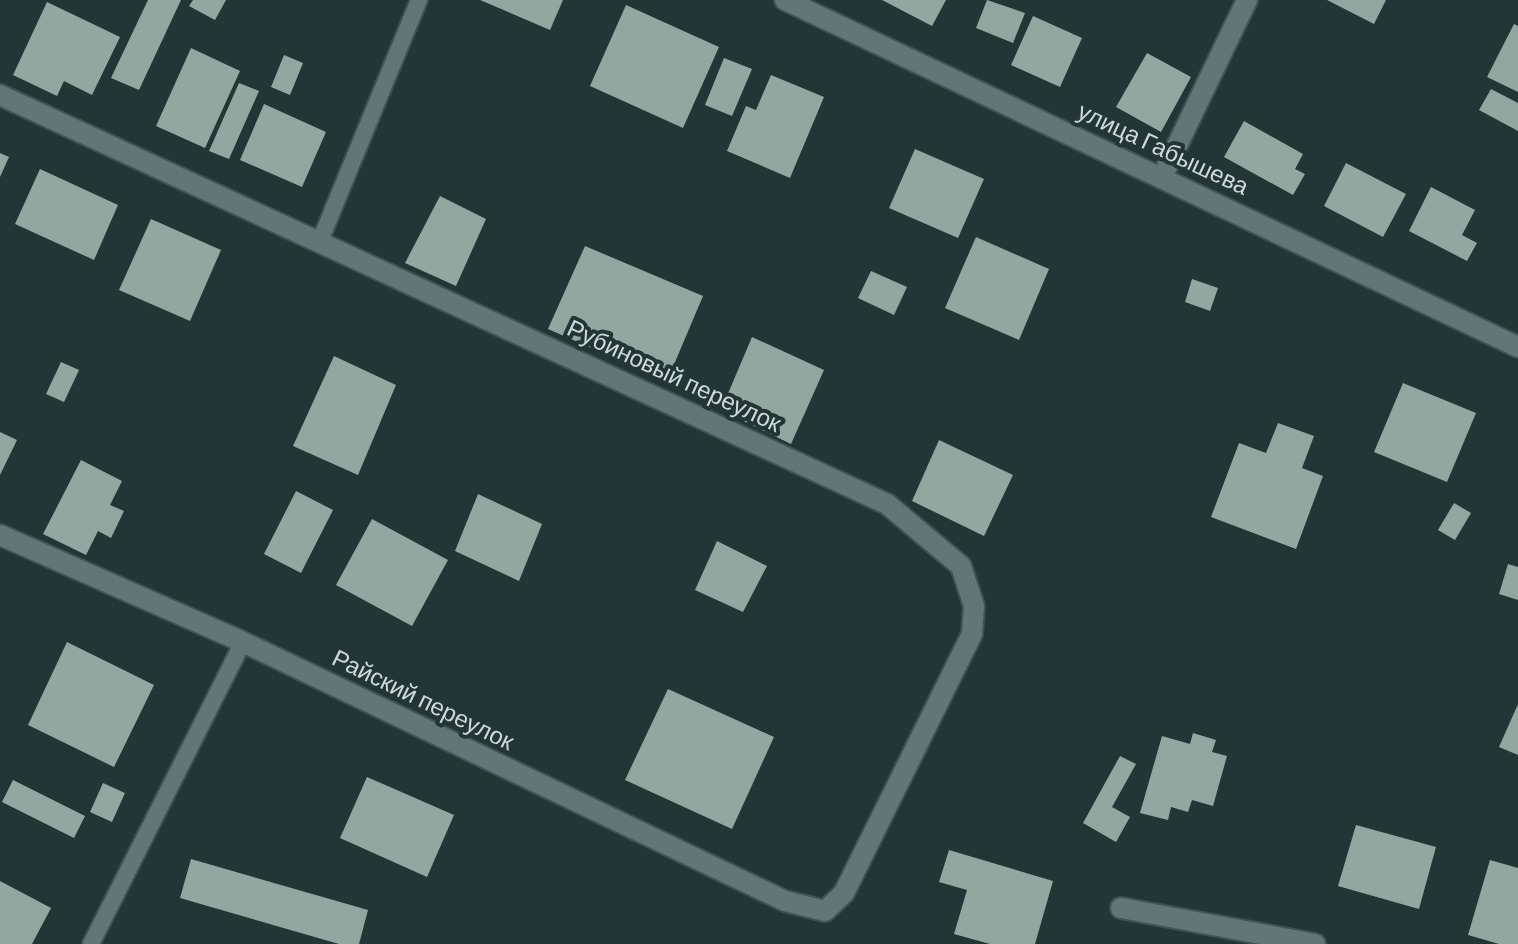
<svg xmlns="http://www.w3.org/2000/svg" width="1518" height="944" viewBox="0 0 1518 944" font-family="Barlow,sans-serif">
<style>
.building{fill:#93a7a1}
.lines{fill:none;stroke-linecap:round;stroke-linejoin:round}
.service-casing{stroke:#425252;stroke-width:20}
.minor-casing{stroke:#425252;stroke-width:24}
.service{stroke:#627677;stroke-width:16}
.minor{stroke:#627677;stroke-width:20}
.labels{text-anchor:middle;stroke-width:8;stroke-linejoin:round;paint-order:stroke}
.street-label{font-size:24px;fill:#ced9d9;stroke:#233636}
</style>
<rect width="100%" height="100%" fill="#233636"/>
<g class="building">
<polygon points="148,0 181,0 139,90 111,78"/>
<polygon points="193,0 226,0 215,20 189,6"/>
<polygon points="480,0 563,0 550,30"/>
<polygon points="882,0 946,0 932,26"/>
<polygon points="987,0 1025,13 1013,43 976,28"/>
<polygon points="1327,0 1386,0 1374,24"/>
<polygon points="47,2 120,37 92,95 64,81 57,96 13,75"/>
<polygon points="626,5 719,47 683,128 590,86"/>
<polygon points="1033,16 1082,38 1060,87 1011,65"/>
<polygon points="1514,24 1518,26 1518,92 1487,77"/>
<polygon points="191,48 240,71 205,148 156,126"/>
<polygon points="1147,53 1191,77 1161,132 1116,107"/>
<polygon points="284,55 303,63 290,95 271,87"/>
<polygon points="724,58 752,69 732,116 705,105"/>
<polygon points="771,75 824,97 790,178 727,151 746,106 756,110"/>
<polygon points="239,83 259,91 229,159 209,151"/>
<polygon points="1491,89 1518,103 1518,131 1479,110"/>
<polygon points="264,104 326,132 302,187 240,160"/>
<polygon points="1244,121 1303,154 1295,169 1305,174 1293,195 1224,157"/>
<polygon points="915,149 984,179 958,238 889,208"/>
<polygon points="0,153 9,157 0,177"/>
<polygon points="1346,163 1406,194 1383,237 1324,206"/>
<polygon points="40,169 118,205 94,260 15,224"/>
<polygon points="1431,187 1475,210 1462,235 1477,243 1467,261 1409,231"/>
<polygon points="440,196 486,219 456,286 405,263"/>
<polygon points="151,219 221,250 190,321 119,290"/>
<polygon points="976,237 1049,269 1019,340 945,308"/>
<polygon points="585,246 703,296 667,381 548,329"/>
<polygon points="871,271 907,287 894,315 858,298"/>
<polygon points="1192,279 1218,288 1210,311 1185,302"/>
<polygon points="752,337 824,370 791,444 721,410"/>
<polygon points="334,356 396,385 358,475 293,446"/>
<polygon points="61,362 79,370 64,402 46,394"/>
<polygon points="1403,383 1476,413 1447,482 1374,452"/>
<polygon points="1278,423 1314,436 1302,468 1323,476 1296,549 1211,517 1239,443 1266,453"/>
<polygon points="0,432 17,440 0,475"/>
<polygon points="939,440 1013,475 984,536 912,501"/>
<polygon points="81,460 122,481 110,505 124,511 111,538 98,531 86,555 43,534"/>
<polygon points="296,491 333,510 301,573 264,554"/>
<polygon points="478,494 542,524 519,581 455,551"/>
<polygon points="1454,503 1471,513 1455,540 1438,530"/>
<polygon points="372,519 448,560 412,626 336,585"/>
<polygon points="717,541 767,566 743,612 695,590"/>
<polygon points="1508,564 1518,567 1518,600 1499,594"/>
<polygon points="67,642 154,685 114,767 28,725"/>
<polygon points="668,689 774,737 732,829 625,780"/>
<polygon points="1518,704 1518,755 1499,747"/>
<polygon points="1193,733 1216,740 1212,752 1227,756 1213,806 1192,800 1188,812 1171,807 1168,820 1140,813 1162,736 1190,744"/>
<polygon points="1120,756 1136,764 1112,807 1130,817 1116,842 1083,823"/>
<polygon points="367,777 454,815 427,877 340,838"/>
<polygon points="13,780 85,816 74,838 2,802"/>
<polygon points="103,783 125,793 112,822 90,812"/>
<polygon points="1356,825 1436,847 1419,909 1338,886"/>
<polygon points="949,850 1053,881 1035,944 990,944 954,934 967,890 939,882"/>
<polygon points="191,859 368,910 359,944 339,944 180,898"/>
<polygon points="1490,860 1518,868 1518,944 1499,944 1468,935"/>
<polygon points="0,881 51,908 32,944 0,944"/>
</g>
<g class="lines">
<g class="service-casing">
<g id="service">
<polyline points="320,241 419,0"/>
<polyline points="91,944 243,642"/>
</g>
</g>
<g class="minor-casing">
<g id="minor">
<polyline points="785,0 1518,347"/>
<polyline points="0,95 887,504 961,566 974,606 972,634 844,893 825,911 785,901 243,642 0,535"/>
<polyline points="1162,177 1247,0"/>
<polyline points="1121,908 1315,944"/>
</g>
</g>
<use href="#service" class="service"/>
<use href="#minor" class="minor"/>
</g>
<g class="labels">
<g class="street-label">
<text transform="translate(1163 149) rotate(25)" y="8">улица Габышева</text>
<text transform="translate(674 376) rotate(25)" y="8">Рубиновый переулок</text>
<text transform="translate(423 700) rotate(26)" y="8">Райский переулок</text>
</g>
</g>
</svg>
